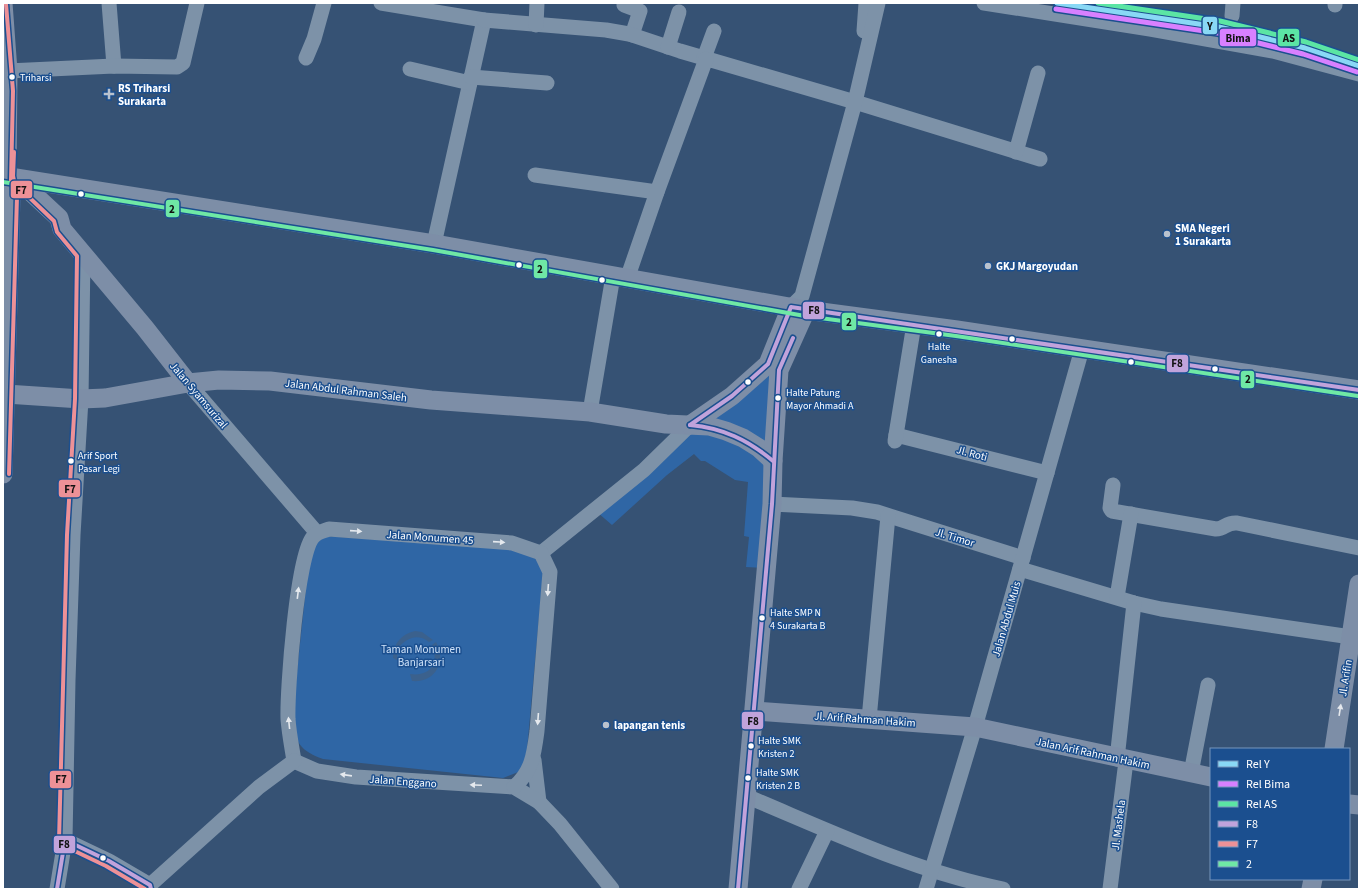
<svg xmlns="http://www.w3.org/2000/svg" width="1362" height="892" viewBox="0 0 1362 892" font-family="'Source Sans 3',sans-serif">
<style>
.green{fill:#2f66a5}
.water{fill:#3b618d}
.lines{fill:none;stroke-linecap:round;stroke-linejoin:round}
.minor{stroke:#7d92a8;stroke-width:15}
.major{stroke:#7d8ea7;stroke-width:19}
.bus-1-casing{stroke:#1b4f8f;stroke-width:7}
.bus-2-casing{stroke:#1b4f8f;stroke-width:7}
.bus-3-casing{stroke:#1b4f8f;stroke-width:7}
.bus-1{stroke:#c1a3db;stroke-width:4}
.bus-2{stroke:#ed9197;stroke-width:4}
.bus-3{stroke:#6fe8a5;stroke-width:4}
.rail-1-casing{stroke:#1b4f8f;stroke-width:8}
.rail-2-casing{stroke:#1b4f8f;stroke-width:8}
.rail-3-casing{stroke:#1b4f8f;stroke-width:8}
.rail-1{stroke:#89d8f5;stroke-width:5}
.rail-2{stroke:#d880ff;stroke-width:5}
.rail-3{stroke:#5be5a4;stroke-width:5}
.oneway{fill:#e5e9ee}
.oneway2{fill:#e5e8ed}
.bus-dot{fill:#fff;stroke:#1b4f8f;stroke-width:1.5}
.poi-dot{fill:#b9c2ce;stroke:#1b4f8f;stroke-width:1.5}
.labels{text-anchor:middle;stroke-width:3;stroke-linejoin:round;paint-order:stroke}
.bus-label{font-size:10px;fill:#fff;stroke:#1b4f8f;text-anchor:start}
.poi-label{font-size:11px;font-weight:bold;fill:#fff;stroke:#1b4f8f;text-anchor:start}
.street-label{font-size:11px;fill:#fff;stroke:#1b4f8f}
.park-label{font-size:11px;fill:#cfe3fa;stroke:#1b4f8f}
.line-badge{stroke:#1b4f8f;stroke-width:1.5}
.pale-badge-label{font-size:11px;text-anchor:middle;font-weight:bold;fill:#111}
</style>
<rect width="100%" height="100%" fill="#365274"/>
<g class="green">
<polygon points="773,365 771,456 706,424"/>
<polygon points="691,429 717,433 769,464 764,568 746,567 749,537 744,536 748,482 735,480 705,461 701,461 694,454 667,475 612,525 597,512"/>
<path d="M324,536L519,549C533,554 539,560 543,573L526,761L521,771L503,778L323,759C300,751 295,742 292,719L310,550Z"/>
</g>
<g class="water">
<path d="M415,631L422,632L433,640L429,642C417,633 407,638 398,648L397,660L393,658C393,644 401,634 415,631Z"/>
<path d="M436,642C447,662 435,683 412,681L410,674C430,677 440,663 432,645Z"/>
</g>
<g class="lines">
<g class="minor">
<polyline points="109,3 114,66"/>
<polyline points="381,3 484,20 434,244"/>
<polyline points="984,3 1150,29 1273,51 1359,74"/>
<polyline points="624,5 640,11 632,35"/>
<polyline points="1335,5 1335,3"/>
<polyline points="1232,16 1233,3"/>
<polyline points="484,20 606,30 629,34 680,51 855,102 1040,159"/>
<polyline points="536,25 537,3"/>
<polyline points="864,31 866,3"/>
<polyline points="668,47 679,12"/>
<polyline points="306,58 314,39 324,3"/>
<polyline points="704,58 714,31"/>
<polyline points="410,69 470,83"/>
<polyline points="8,71 114,66 177,67 183,63 197,3"/>
<polyline points="471,77 547,83"/>
<polyline points="1016,152 1038,73"/>
<polyline points="535,175 657,192"/>
<polyline points="627,279 657,192 706,59"/>
<polyline points="791,307 802,296 855,102 878,3"/>
<polyline points="188,383 317,533"/>
<polyline points="590,412 613,276"/>
<polyline points="896,435 1047,473"/>
<polyline points="895,441 914,324"/>
<path d="M1113,485L1110,508L1112,511L1216,529C1225,529 1226,522 1237,523L1359,548"/>
<polyline points="772,504 852,508 877,512 1023,558"/>
<polyline points="541,553 644,470 690,425"/>
<polyline points="1020,569 1134,603 1161,609 1351,637"/>
<polyline points="1117,597 1131,514"/>
<polyline points="869,719 888,516"/>
<polyline points="1117,759 1134,603"/>
<polyline points="534,760 539,802"/>
<path d="M294,761C292,748 289,733 288,719C287,691 297,555 313,537C317,532 324,531 329,529L512,543L541,553"/>
<polyline points="294,761 317,771 356,777 514,787 539,802 560,824 612,889"/>
<polyline points="1191,773 1208,685"/>
<path d="M514,787C532,772 534,754 537,731L550,572L541,553"/>
<path d="M746,796C830,831 913,871 1003,889"/>
<polyline points="65,840 109,861 150,885"/>
<polyline points="150,885 259,787 294,761"/>
<polyline points="57,889 65,840 68,680 73,535 81,399 83,254"/>
<polyline points="799,889 827,831"/>
<polyline points="926,889 975,727 1082,349"/>
<polyline points="1110,889 1126,761"/>
</g>
<g class="major">
<polyline points="3,176 434,244 806,310 957,330 1359,390"/>
<polyline points="17,179 59,218 62,229 145,328 188,383"/>
<polyline points="6,394 81,399 105,398 188,383 219,380 270,381 431,400 590,412 666,424 709,426 726,431 743,438 759,448 773,461"/>
<polyline points="690,425 732,396 768,364 791,307"/>
<polyline points="3,474 11,196 7,177 8,71 3,3"/>
<polyline points="755,711 975,727 1211,777"/>
<polyline points="1334,749 1359,584"/>
<polyline points="1349,804 1359,805"/>
<polyline points="738,889 772,504 773,461 779,370 806,310"/>
<polyline points="1311,889 1313,879"/>
</g>
<g class="bus-1-casing">
<g id="bus-1">
<polyline points="690,425 732,396 768,364 791,307 1359,390"/>
<path d="M690,425C723,428 748,440 773,461"/>
<polyline points="57,889 65,840 109,861 150,885 151,889"/>
<polyline points="738,889 772,504 779,370 793,338"/>
</g>
</g>
<g class="bus-2-casing">
<g id="bus-2">
<polyline points="6,4 13,91 11,180 54,221 57,232 77,256 75,399 67,535 59,841 62,845 106,866 145,889"/>
<polyline points="9,474 17,196 13,176 14,152"/>
</g>
</g>
<g class="bus-3-casing">
<polyline id="bus-3" points="3,182 433,250 805,316 956,336 1358,396"/>
</g>
<use href="#bus-1" class="bus-1"/>
<use href="#bus-2" class="bus-2"/>
<use href="#bus-3" class="bus-3"/>
<g class="rail-1-casing">
<polyline id="rail-1" points="1057,3 1219,27 1305,48 1359,66"/>
</g>
<g class="rail-2-casing">
<polyline id="rail-2" points="1056,9 1218,33 1303,54 1357,72"/>
</g>
<g class="rail-3-casing">
<polyline id="rail-3" points="1098,3 1220,21 1306,42 1359,60"/>
</g>
<use href="#rail-1" class="rail-1"/>
<use href="#rail-2" class="rail-2"/>
<use href="#rail-3" class="rail-3"/>
</g>
<defs><path id="oneway-solid" d="M-6-.8H1V-3.2L6.5 0L1 3.2V.8H-6Z"/></defs>
<g class="oneway">
<use href="#oneway-solid" transform="translate(356 531) rotate(4)"/>
<use href="#oneway-solid" transform="translate(499 542) rotate(4)"/>
<use href="#oneway-solid" transform="translate(548 590) rotate(94)"/>
<use href="#oneway-solid" transform="translate(298 593) rotate(-83)"/>
<use href="#oneway-solid" transform="translate(538 719) rotate(94)"/>
<use href="#oneway-solid" transform="translate(289 723) rotate(-96)"/>
<use href="#oneway-solid" transform="translate(346 775) rotate(-172)"/>
<use href="#oneway-solid" transform="translate(476 785) rotate(-177)"/>
</g>
<use class="oneway2" href="#oneway-solid" transform="translate(1340 710) rotate(-81)"/>
<g class="bus-dot">
<circle cx="12" cy="77" r="3.5"/>
<circle cx="81" cy="194" r="3.5"/>
<circle cx="519" cy="265" r="3.5"/>
<circle cx="602" cy="280" r="3.5"/>
<circle cx="939" cy="334" r="3.5"/>
<circle cx="1012" cy="339" r="3.5"/>
<circle cx="1131" cy="362" r="3.5"/>
<circle cx="1215" cy="369" r="3.5"/>
<circle cx="748" cy="382" r="3.5"/>
<circle cx="778" cy="398" r="3.5"/>
<circle cx="71" cy="461" r="3.5"/>
<circle cx="762" cy="618" r="3.5"/>
<circle cx="751" cy="746" r="3.5"/>
<circle cx="748" cy="778" r="3.5"/>
<circle cx="103" cy="858" r="3.5"/>
</g>
<g class="poi-dot">
<path d="M107 88h4v4h4v4h-4v4h-4v-4h-4v-4h4z"/>
<circle cx="1167" cy="234" r="4"/>
<circle cx="988" cy="266" r="4"/>
<circle cx="606" cy="725" r="4"/>
</g>
<g class="labels">
<g class="bus-label">
<text x="20" y="81">Triharsi</text>
<text x="939" y="350" text-anchor="middle">Halte<tspan x="939" dy="13">Ganesha</tspan></text>
<text x="786" y="396">Halte Patung<tspan x="786" dy="13">Mayor Ahmadi A</tspan></text>
<text x="78" y="459">Arif Sport<tspan x="78" dy="13">Pasar Legi</tspan></text>
<text x="770" y="616">Halte SMP N<tspan x="770" dy="13">4 Surakarta B</tspan></text>
<text x="758" y="744">Halte SMK<tspan x="758" dy="13">Kristen 2</tspan></text>
<text x="756" y="776">Halte SMK<tspan x="756" dy="13">Kristen 2 B</tspan></text>
</g>
<g class="poi-label">
<text x="118" y="92">RS Triharsi<tspan x="118" dy="13">Surakarta</tspan></text>
<text x="1175" y="232">SMA Negeri<tspan x="1175" dy="13">1 Surakarta</tspan></text>
<text x="996" y="270">GKJ Margoyudan</text>
<text x="614" y="729">lapangan tenis</text>
</g>
<g class="street-label">
<text transform="translate(346 390) rotate(7)" y="4">Jalan Abdul Rahman Saleh</text>
<text transform="translate(199 395) rotate(50)" y="4">Jalan Syamsurizal</text>
<text transform="translate(972 453) rotate(15)" y="4">Jl. Roti</text>
<text transform="translate(430 537) rotate(4)" y="4">Jalan Monumen 45</text>
<text transform="translate(955 537) rotate(17)" y="4">Jl. Timor</text>
<text transform="translate(1006 619) rotate(-74)" y="4">Jalan Abdul Muis</text>
<text transform="translate(1345 678) rotate(-81)" y="4">Jl. Arifin</text>
<text transform="translate(865 719) rotate(4)" y="4">Jl. Arif Rahman Hakim</text>
<text transform="translate(1093 753) rotate(12)" y="4">Jalan Arif Rahman Hakim</text>
<text transform="translate(403 781) rotate(4)" y="4">Jalan Enggano</text>
<text transform="translate(1118 825) rotate(-83)" y="4">Jl. Mashela</text>
</g>
<g class="park-label">
<text x="421" y="653">Taman Monumen<tspan x="421" dy="13">Banjarsari</tspan></text>
</g>
</g>
<g class="line-badge">
<rect x="1202" y="16" width="16" height="19" rx="4" fill="#89d8f5"/>
<rect x="1277" y="28" width="23" height="19" rx="4" fill="#5be5a4"/>
<rect x="1219" y="28" width="38" height="19" rx="4" fill="#d880ff"/>
<rect x="10" y="180" width="23" height="19" rx="4" fill="#ed9197"/>
<rect x="165" y="199" width="15" height="19" rx="4" fill="#6fe8a5"/>
<rect x="533" y="259" width="15" height="20" rx="4" fill="#6fe8a5"/>
<rect x="802" y="301" width="23" height="19" rx="4" fill="#c1a3db"/>
<rect x="841" y="312" width="16" height="19" rx="4" fill="#6fe8a5"/>
<rect x="1166" y="354" width="23" height="19" rx="4" fill="#c1a3db"/>
<rect x="1240" y="370" width="15" height="19" rx="4" fill="#6fe8a5"/>
<rect x="58" y="479" width="23" height="19" rx="4" fill="#ed9197"/>
<rect x="741" y="711" width="23" height="19" rx="4" fill="#c1a3db"/>
<rect x="49" y="770" width="23" height="19" rx="4" fill="#ed9197"/>
<rect x="53" y="835" width="23" height="19" rx="4" fill="#c1a3db"/>
</g>
<g class="pale-badge-label">
<text x="1210" y="30">Y</text>
<text x="1289" y="42">AS</text>
<text x="1238" y="42">Bima</text>
<text x="21" y="194">F7</text>
<text x="172" y="213">2</text>
<text x="540" y="273">2</text>
<text x="814" y="314">F8</text>
<text x="849" y="326">2</text>
<text x="1177" y="367">F8</text>
<text x="1248" y="383">2</text>
<text x="70" y="493">F7</text>
<text x="753" y="725">F8</text>
<text x="61" y="783">F7</text>
<text x="64" y="848">F8</text>
</g>
<rect width="1362" height="892" fill="none" stroke="#ffffff" stroke-width="8"/>
<rect x="1210" y="748" width="140" height="132" fill="#1b4f8f" stroke="#7695bc"/>
<rect x="1218" y="761" width="20" height="6" fill="#89d8f5" stroke="#7695bc"/>
<text x="1246" y="768" font-size="12" fill="#ffffff">Rel Y</text>
<rect x="1218" y="781" width="20" height="6" fill="#d880ff" stroke="#7695bc"/>
<text x="1246" y="788" font-size="12" fill="#ffffff">Rel Bima</text>
<rect x="1218" y="801" width="20" height="6" fill="#5be5a4" stroke="#7695bc"/>
<text x="1246" y="808" font-size="12" fill="#ffffff">Rel AS</text>
<rect x="1218" y="821" width="20" height="6" fill="#c1a3db" stroke="#7695bc"/>
<text x="1246" y="828" font-size="12" fill="#ffffff">F8</text>
<rect x="1218" y="841" width="20" height="6" fill="#ed9197" stroke="#7695bc"/>
<text x="1246" y="848" font-size="12" fill="#ffffff">F7</text>
<rect x="1218" y="861" width="20" height="6" fill="#6fe8a5" stroke="#7695bc"/>
<text x="1246" y="868" font-size="12" fill="#ffffff">2</text>
</svg>
